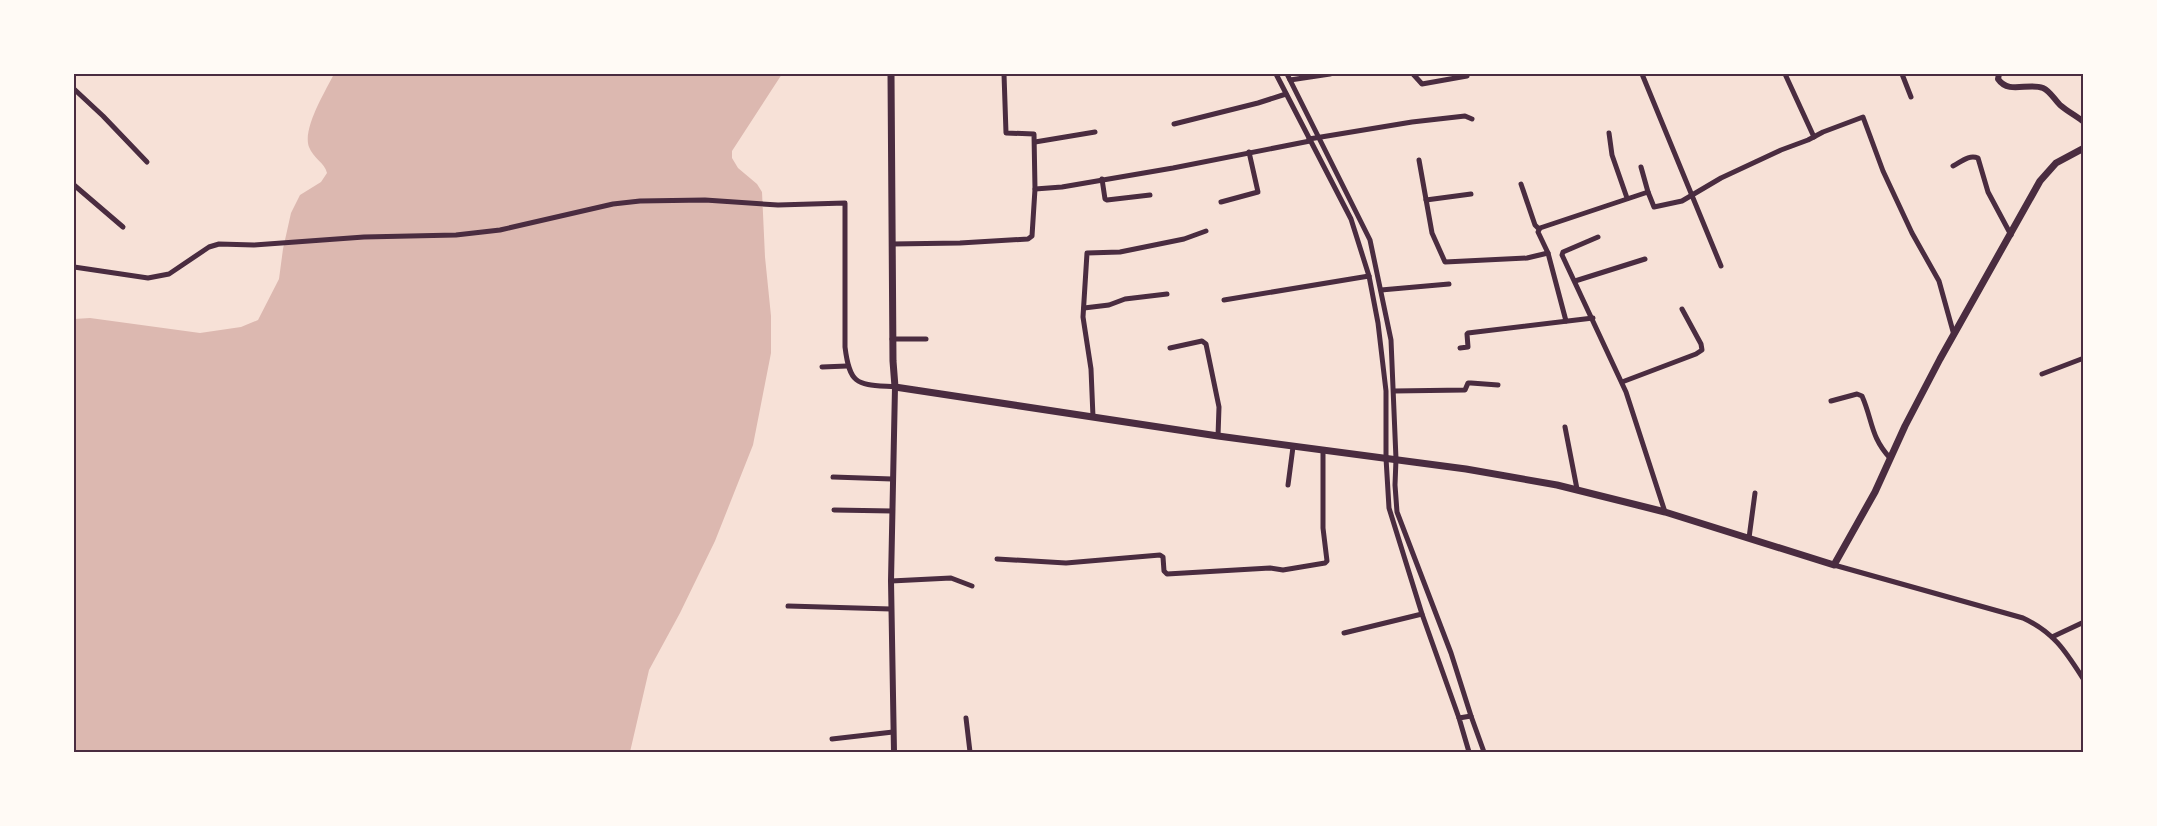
<svg xmlns="http://www.w3.org/2000/svg" width="2157" height="826" viewBox="0 0 2157 826" font-family="'DejaVu Sans',sans-serif">
<style>
.water{fill:#dcb8b0}
.lines{fill:none;stroke-linecap:round;stroke-linejoin:round}
.minor{stroke:#4a2c40;stroke-width:5}
.tertiary{stroke:#4a2c40;stroke-width:6}
.secondary{stroke:#4a2c40;stroke-width:7}
.neatline{fill:none;stroke:#4a2c40;stroke-width:2}
</style>
<rect width="100%" height="100%" fill="#f7e1d7"/>
<path class="water" d="M334,74H782L732,151V158L738,168L757,184L762,192L765,257L771,316V353L753,445L715,541L680,613L649,670L630,752H74V319L90,318L200,333L241,327L258,320L279,279L283,249L291,213L300,195L321,182L327,173C325,163 313,158 309,147C302,129 326,90 334,74Z"/>
<g class="lines">
<g class="minor">
<polyline points="1276,74 1351,219 1369,276 1378,323 1386,391 1386,458 1389,508 1422,614 1459,718"/>
<polyline points="1287,74 1370,240 1391,340 1396,459 1395,485 1397,512 1451,653 1471,716 1459,718 1469,752"/>
<polyline points="1413,74 1422,84 1467,76"/>
<polyline points="1642,74 1721,266"/>
<polyline points="1785,74 1814,137"/>
<polyline points="1902,74 1911,97"/>
<polyline points="1290,80 1330,74"/>
<polyline points="74,89 103,116 147,162"/>
<polyline points="1174,124 1258,103 1286,94"/>
<polyline points="1609,133 1612,155 1627,198"/>
<polyline points="1309,139 1412,122 1465,116 1472,119"/>
<polyline points="1035,142 1095,132"/>
<polyline points="1419,160 1432,233 1445,262 1527,258 1548,253 1538,232 1540,228 1648,192 1654,207 1682,201 1721,178 1781,150 1808,140 1823,132 1863,117 1883,171 1912,233 1939,281 1954,335"/>
<path d="M1953,166C1961,162 1969,154 1978,158L1988,192L2011,235"/>
<polyline points="1641,167 1648,192"/>
<polyline points="1102,179 1105,199 1107,200 1150,195"/>
<polyline points="1521,184 1535,225 1539,229"/>
<polyline points="74,185 123,227"/>
<polyline points="1035,189 1062,187 1173,168 1310,141"/>
<polyline points="1426,200 1471,194"/>
<polyline points="1221,202 1258,192 1249,152"/>
<polyline points="1598,237 1563,252 1562,255 1626,392 1665,512"/>
<polyline points="892,244 960,243 1028,239 1032,236 1035,189 1034,134 1006,133 1004,74"/>
<polyline points="1548,253 1566,321"/>
<path d="M74,267L148,278L169,274L209,247L219,244L254,245L364,237L456,235L500,230L613,204L640,201L705,200L778,205L845,203V347C850,387 858,384 895,387"/>
<polyline points="1575,281 1645,259"/>
<polyline points="1381,290 1449,284"/>
<polyline points="1224,300 1369,276"/>
<polyline points="1084,308 1109,305 1125,299 1167,294"/>
<polyline points="892,339 926,339"/>
<polyline points="1170,348 1202,341 1206,344 1219,407 1218,436"/>
<polyline points="1460,348 1468,347 1467,334 1468,333 1593,318"/>
<polyline points="822,367 847,366"/>
<polyline points="2042,374 2084,358"/>
<polyline points="1622,382 1696,354 1702,350 1701,344 1682,309"/>
<polyline points="1394,391 1465,390 1468,383 1471,383 1498,385"/>
<path d="M1831,401L1857,394L1862,396C1873,421 1870,436 1890,458"/>
<polyline points="1093,417 1091,369 1083,317 1087,253 1120,252 1184,239 1206,231"/>
<polyline points="1565,427 1577,489"/>
<polyline points="833,477 892,479"/>
<polyline points="1288,485 1293,447"/>
<polyline points="834,510 892,511"/>
<polyline points="1749,538 1755,493"/>
<polyline points="997,559 1066,563 1160,555 1163,557 1164,571 1167,574 1270,568 1283,570 1325,563 1327,561 1323,528 1323,450"/>
<path d="M1834,565L2023,618C2055,633 2066,652 2084,680"/>
<polyline points="891,581 951,578 972,586"/>
<polyline points="788,606 891,609"/>
<polyline points="1344,633 1422,614"/>
<polyline points="2052,637 2084,622"/>
<polyline points="1471,716 1484,752"/>
<polyline points="966,718 970,752"/>
<polyline points="832,739 893,732"/>
</g>
<g class="tertiary">
<path d="M1999,74L1998,79C2009,95 2028,82 2043,88C2050,91 2054,99 2060,105C2067,111 2076,116 2084,122"/>
<polyline points="894,752 891,581 895,387"/>
</g>
<polyline class="secondary" points="891,74 893,361 895,387 1218,436 1466,469 1557,485 1665,512 1834,565 1875,492 1905,426 1940,359 2040,181 2056,163 2084,148"/>
</g>
<rect width="2157" height="826" fill="none" stroke="#fffaf5" stroke-width="150"/>
<rect x="75" y="75" width="2007" height="676" class="neatline"/>
</svg>
